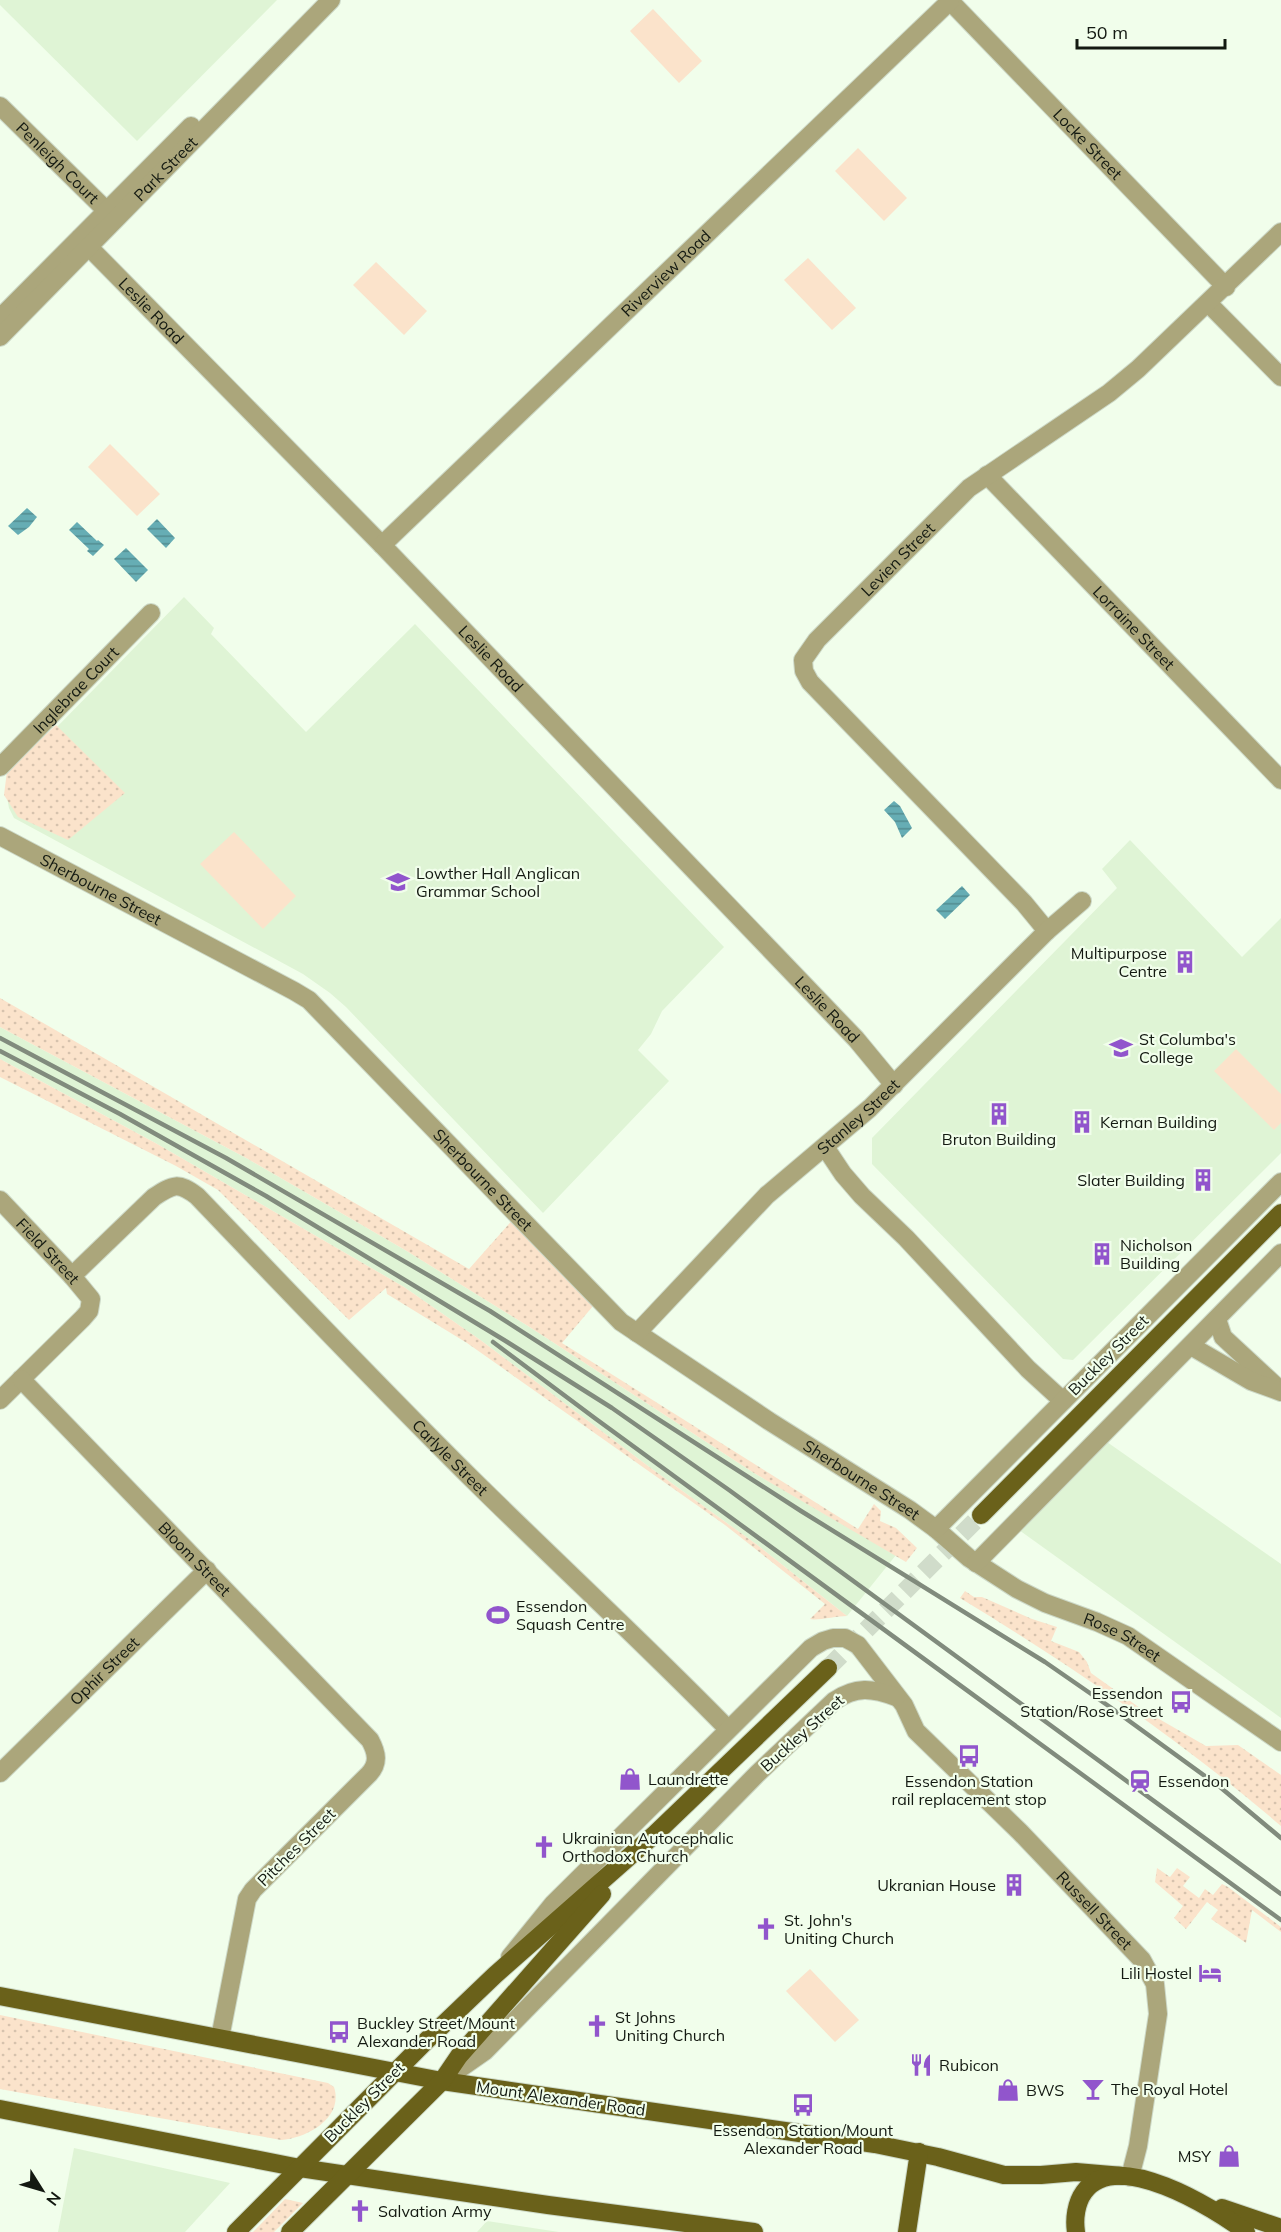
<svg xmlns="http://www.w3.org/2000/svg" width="1281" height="2232" viewBox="0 0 1281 2232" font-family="Mulish,sans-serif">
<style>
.built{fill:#dff4d5}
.grass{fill:url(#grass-dots)}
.garden{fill:#fbe3cb}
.water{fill:url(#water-rules)}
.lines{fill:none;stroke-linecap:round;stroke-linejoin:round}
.major-tunnel{stroke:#d0dcca;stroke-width:18;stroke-dasharray:18 9;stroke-linecap:butt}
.minor-casing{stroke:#cdd9c8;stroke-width:20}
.major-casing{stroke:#cdd9c8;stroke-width:20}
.minor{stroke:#aba67b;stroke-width:18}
.major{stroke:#6a611a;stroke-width:18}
.rail{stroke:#818b7d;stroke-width:4.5}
.labels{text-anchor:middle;stroke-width:4.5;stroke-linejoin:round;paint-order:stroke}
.street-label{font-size:16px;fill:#131911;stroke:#f1feeb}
.poi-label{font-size:16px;fill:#131911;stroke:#f1feeb;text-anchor:start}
</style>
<defs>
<pattern id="grass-dots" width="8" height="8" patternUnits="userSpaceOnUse" patternTransform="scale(1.5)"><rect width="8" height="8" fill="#fbe3cb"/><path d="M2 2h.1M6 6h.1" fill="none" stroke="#d6c2ad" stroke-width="1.8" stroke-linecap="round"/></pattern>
<pattern id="water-rules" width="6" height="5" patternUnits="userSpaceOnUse" patternTransform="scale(1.5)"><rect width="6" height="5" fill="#66adb4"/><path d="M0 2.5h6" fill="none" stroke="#538c91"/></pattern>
</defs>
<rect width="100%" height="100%" fill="#f1feeb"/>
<g class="built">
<polygon points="0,0 277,0 137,141 0,5"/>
<polygon points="184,597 214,628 211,634 306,732 415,624 724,947 662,1011 651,1034 638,1050 669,1081 543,1213 346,1007 330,993 303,974 14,818 9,808 6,792 11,774"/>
<polygon points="1130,840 1242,957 1281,918 1281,1153 1073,1360 1063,1359 872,1164 872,1138 1117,888 1102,869"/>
<polygon points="0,1027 248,1159 405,1250 528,1326 754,1473 896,1555 847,1616 756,1544 652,1469 479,1339 404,1287 159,1145 0,1059"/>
<polygon points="1107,1442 1281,1564 1281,1718 1019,1530"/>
<polygon points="74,2148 230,2183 185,2232 58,2232"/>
<polygon points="487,2221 559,2232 477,2232"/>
</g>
<g class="grass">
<polygon points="56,725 125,793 68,840 18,817 4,795 7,771"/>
<polygon points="0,998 469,1269 515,1217 593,1306 562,1343 858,1529 874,1504 881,1511 880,1521 896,1528 917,1548 906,1562 754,1473 528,1326 405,1250 248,1159 0,1027"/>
<path d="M0,1059L159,1145L404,1287L479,1339L652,1469L756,1544L847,1616C837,1616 816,1621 810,1619L825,1604L725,1525L467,1343L387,1294L386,1288L349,1320L218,1190L176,1166L0,1077Z"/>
<path d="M965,1591L974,1597H982L1032,1619L1057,1627L1051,1641L1079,1652L1087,1662L1091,1673L1140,1708L1206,1746L1238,1745L1281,1775V1826C1182,1741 1072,1666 960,1598Z"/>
<polygon points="1157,1868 1170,1877 1177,1868 1190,1877 1183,1886 1199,1898 1205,1889 1213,1895 1222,1884 1228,1887 1281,1927 1281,1932 1252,1910 1246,1943 1211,1919 1218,1910 1207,1902 1186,1929 1174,1918 1183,1906 1155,1882"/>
<path d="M0,2015L328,2083L334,2087C344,2118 307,2138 281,2140L0,2089Z"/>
<polygon points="285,2199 303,2203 274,2232 253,2232"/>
</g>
<g class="garden">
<polygon points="653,9 702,61 679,83 630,31"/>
<polygon points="858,148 907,198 884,221 835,171"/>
<polygon points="808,258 856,308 832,330 784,280"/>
<polygon points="376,262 427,311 404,335 353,285"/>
<polygon points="110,444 160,494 137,516 88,467"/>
<polygon points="234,832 296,896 263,929 200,864"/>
<polygon points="1236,1049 1281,1094 1281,1123 1274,1130 1214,1071"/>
<polygon points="810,1969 859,2020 835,2042 786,1991"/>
</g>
<g class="water">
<polygon points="27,508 37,517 29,527 18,535 8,526"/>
<polygon points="157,519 175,538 166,548 147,529"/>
<polygon points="77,522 97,541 98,540 104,545 93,556 87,551 89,549 69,530"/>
<polygon points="126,548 148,570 136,582 114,559"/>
<polygon points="894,801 900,806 912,828 902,838 895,822 884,810"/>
<polygon points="962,886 970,895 945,919 936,910"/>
</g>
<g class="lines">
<polyline class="major-tunnel" points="828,1668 981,1515"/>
<g class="minor-casing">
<g id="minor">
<path id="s1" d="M949,0L1226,287"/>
<path id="s2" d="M0,106L114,218"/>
<path id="s3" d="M80,238L382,545L856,1039L894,1085"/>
<polyline points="1208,303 1281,377"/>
<polyline points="0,318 191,126"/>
<path id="s4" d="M0,337L331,0"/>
<path id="s5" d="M987,475L1281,780"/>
<path id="s6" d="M382,545L950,1"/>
<path id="s7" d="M0,767L151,613"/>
<path id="s8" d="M0,836L294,991L309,1000L621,1322L769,1421L910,1510L936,1529L969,1558L1017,1589L1045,1603L1097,1622L1128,1636L1281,1742"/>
<path id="s9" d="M1047,931L1024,903L810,682L804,671L803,660L817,640L969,488L1109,393L1138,369L1281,232"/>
<polyline points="825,1147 843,1174 862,1196 906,1238 1028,1369 1063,1401"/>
<path id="s10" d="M0,1200L72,1276L91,1299L89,1311L83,1318L0,1400"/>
<path id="s11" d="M72,1276L154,1197C174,1184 178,1182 197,1196C288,1291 379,1387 472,1479C557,1563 645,1644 728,1729"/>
<polyline points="1217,1319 1223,1337 1278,1388"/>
<path id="s12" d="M637,1333L767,1195L870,1108L1047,931L1082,901"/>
<polyline points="1191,1346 1251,1381 1281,1392"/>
<path id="s13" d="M21,1379L370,1740C377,1753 379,1763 369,1774L253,1890L247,1899L220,2038"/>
<polyline points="936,1529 1281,1182"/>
<polyline points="976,1563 1281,1253"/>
<path id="s14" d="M0,1773L207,1570"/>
<path id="s15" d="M510,1957L553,1904L811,1648L823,1641L833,1638H845L858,1645L904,1705L916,1731L1020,1832L1142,1960L1155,1984L1158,2014L1138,2146L1130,2177"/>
<path d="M442,2081L485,2051L757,1774L834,1701C856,1686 872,1688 896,1697"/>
</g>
</g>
<g class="major-casing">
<g id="major">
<polyline points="981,1515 1281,1213"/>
<polyline points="0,1996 442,2081 875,2144 938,2157 1004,2175 1041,2175 1076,2172 1123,2176"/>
<polyline points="0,2109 300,2168 548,2205 754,2232"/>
<polyline points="1222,2208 1281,2228"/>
<polyline points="236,2232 426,2041 495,1975 655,1834 828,1668"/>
<polyline points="290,2232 442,2081 459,2056 602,1894"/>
<polyline points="907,2232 919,2152"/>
<path d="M1076,2232C1074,2219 1076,2203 1084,2192C1116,2147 1214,2208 1246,2232"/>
</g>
</g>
<use href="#minor" class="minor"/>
<use href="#major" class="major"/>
<g class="rail">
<polyline points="0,1038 226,1158 490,1311 801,1511 1045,1662 1110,1707 1220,1787 1281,1838"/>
<polyline points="0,1051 120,1114 266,1196 504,1340 612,1408 729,1490 1281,1894"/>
<polyline points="493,1342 596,1419 1281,1920"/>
</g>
</g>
<defs>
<g id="school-bare" transform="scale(1.8)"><path d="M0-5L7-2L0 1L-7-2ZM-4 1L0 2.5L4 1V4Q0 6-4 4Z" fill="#9155cc" stroke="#f1feeb" stroke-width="2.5" paint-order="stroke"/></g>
<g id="building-bare" transform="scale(1.8)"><path d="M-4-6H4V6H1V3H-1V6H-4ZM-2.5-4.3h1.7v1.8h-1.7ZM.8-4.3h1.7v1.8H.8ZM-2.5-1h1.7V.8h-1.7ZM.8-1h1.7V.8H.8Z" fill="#9155cc" stroke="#f1feeb" stroke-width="2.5" paint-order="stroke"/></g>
<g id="stadium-bare" transform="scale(1.8)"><path d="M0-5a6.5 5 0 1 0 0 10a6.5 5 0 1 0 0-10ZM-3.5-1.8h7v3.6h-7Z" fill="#9155cc" stroke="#f1feeb" stroke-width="2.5" paint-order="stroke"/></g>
<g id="bus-bare" transform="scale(1.8)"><path d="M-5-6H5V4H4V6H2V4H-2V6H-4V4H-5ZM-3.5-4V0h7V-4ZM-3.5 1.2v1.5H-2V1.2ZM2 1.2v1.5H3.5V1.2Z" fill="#9155cc" stroke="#f1feeb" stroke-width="2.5" paint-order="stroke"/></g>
<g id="shop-bare" transform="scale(1.8)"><path d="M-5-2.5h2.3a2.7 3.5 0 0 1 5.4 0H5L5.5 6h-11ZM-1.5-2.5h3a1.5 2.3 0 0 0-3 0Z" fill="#9155cc" stroke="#f1feeb" stroke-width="2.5" paint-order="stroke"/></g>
<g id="station-bare" transform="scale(1.8)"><path d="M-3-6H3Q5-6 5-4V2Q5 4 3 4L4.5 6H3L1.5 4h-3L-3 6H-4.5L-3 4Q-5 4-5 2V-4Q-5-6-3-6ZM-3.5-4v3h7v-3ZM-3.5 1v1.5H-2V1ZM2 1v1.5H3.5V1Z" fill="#9155cc" stroke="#f1feeb" stroke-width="2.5" paint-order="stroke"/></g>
<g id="church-bare" transform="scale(1.8)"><path d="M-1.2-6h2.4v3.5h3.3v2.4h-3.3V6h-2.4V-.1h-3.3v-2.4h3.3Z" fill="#9155cc" stroke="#f1feeb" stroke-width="2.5" paint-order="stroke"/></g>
<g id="hotel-bare" transform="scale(1.8)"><path d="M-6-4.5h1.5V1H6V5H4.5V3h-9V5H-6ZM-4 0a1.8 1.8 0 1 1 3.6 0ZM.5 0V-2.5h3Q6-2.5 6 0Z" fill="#9155cc" stroke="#f1feeb" stroke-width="2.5" paint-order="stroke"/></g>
<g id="restaurant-bare" transform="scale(1.8)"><path d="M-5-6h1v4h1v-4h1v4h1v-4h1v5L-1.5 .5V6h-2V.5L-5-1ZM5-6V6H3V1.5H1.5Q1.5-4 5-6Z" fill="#9155cc" stroke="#f1feeb" stroke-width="2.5" paint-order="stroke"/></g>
<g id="bar-bare" transform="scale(1.8)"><path d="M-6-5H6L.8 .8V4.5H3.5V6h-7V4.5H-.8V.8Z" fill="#9155cc" stroke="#f1feeb" stroke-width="2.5" paint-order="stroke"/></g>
</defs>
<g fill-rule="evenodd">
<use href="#school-bare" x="398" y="882"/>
<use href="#building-bare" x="1185" y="962"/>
<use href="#school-bare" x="1121" y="1048"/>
<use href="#building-bare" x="999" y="1114"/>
<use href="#building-bare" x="1082" y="1122"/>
<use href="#building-bare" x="1203" y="1180"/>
<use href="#building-bare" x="1102" y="1254"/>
<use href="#stadium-bare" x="498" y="1615"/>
<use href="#bus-bare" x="1181" y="1702"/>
<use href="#bus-bare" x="969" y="1756"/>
<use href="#shop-bare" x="630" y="1779"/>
<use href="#station-bare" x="1140" y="1781"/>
<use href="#church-bare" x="544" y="1847"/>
<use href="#building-bare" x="1014" y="1885"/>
<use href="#church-bare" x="766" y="1929"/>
<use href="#hotel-bare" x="1210" y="1973"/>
<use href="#church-bare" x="597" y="2026"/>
<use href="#bus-bare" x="339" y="2032"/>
<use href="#restaurant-bare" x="921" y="2065"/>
<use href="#bar-bare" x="1093" y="2089"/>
<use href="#shop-bare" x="1008" y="2090"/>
<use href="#bus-bare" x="803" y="2105"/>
<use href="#shop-bare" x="1229" y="2156"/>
<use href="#church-bare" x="360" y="2211"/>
</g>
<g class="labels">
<g class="street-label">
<text dy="6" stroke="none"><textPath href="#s1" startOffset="200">Locke Street</textPath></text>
<text dy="6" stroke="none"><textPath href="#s2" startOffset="81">Penleigh Court</textPath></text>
<text dy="6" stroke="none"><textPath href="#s4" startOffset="236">Park Street</textPath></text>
<text dy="6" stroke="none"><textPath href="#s6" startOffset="393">Riverview Road</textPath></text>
<text dy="6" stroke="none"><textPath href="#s3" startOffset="102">Leslie Road</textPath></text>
<text dy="6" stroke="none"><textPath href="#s9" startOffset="506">Levien Street</textPath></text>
<text dy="6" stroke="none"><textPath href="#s5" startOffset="212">Lorraine Street</textPath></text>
<text dy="6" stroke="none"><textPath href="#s3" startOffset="588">Leslie Road</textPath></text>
<text dy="6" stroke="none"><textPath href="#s7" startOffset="108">Inglebrae Court</textPath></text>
<text dy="6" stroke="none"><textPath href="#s8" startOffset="114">Sherbourne Street</textPath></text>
<text dy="6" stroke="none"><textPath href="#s3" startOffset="1074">Leslie Road</textPath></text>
<text dy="6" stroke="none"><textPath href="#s12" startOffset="310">Stanley Street</textPath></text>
<text dy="6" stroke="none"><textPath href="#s8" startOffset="600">Sherbourne Street</textPath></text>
<text dy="6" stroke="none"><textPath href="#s10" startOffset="70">Field Street</textPath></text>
<text transform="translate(1108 1355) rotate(-45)" y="6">Buckley Street</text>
<text dy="6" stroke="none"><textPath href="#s11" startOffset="526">Carlyle Street</textPath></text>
<text dy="6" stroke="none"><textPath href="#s8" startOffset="1086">Sherbourne Street</textPath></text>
<text dy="6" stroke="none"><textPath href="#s13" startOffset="250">Bloom Street</textPath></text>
<text dy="6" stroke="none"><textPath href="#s8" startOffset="1392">Rose Street</textPath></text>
<text dy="6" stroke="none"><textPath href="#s14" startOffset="146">Ophir Street</textPath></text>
<text transform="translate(802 1733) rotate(-42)" y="6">Buckley Street</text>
<text transform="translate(296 1847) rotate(-45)" y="6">Pitches Street</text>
<text dy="6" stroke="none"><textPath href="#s15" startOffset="840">Russell Street</textPath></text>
<text transform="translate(561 2098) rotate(8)" y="6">Mount Alexander Road</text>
<text transform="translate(364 2102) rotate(-45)" y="6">Buckley Street</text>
</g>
<g class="poi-label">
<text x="416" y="879">Lowther Hall Anglican<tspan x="416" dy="18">Grammar School</tspan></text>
<text x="1167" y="959" text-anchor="end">Multipurpose<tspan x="1167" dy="18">Centre</tspan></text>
<text x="1139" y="1045">St Columba's<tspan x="1139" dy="18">College</tspan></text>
<text x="1100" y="1128">Kernan Building</text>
<text x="999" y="1145" text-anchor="middle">Bruton Building</text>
<text x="1185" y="1186" text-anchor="end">Slater Building</text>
<text x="1120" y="1251">Nicholson<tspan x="1120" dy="18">Building</tspan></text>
<text x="516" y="1612">Essendon<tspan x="516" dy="18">Squash Centre</tspan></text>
<text x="1163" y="1699" text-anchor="end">Essendon<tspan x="1163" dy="18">Station/Rose Street</tspan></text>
<text x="648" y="1785">Laundrette</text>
<text x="969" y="1787" text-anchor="middle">Essendon Station<tspan x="969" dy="18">rail replacement stop</tspan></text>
<text x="1158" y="1787">Essendon</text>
<text x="562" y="1844">Ukrainian Autocephalic<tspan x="562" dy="18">Orthodox Church</tspan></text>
<text x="996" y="1891" text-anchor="end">Ukranian House</text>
<text x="784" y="1926">St. John's<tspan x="784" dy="18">Uniting Church</tspan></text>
<text x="1192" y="1979" text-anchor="end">Lili Hostel</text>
<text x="615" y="2023">St Johns<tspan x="615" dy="18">Uniting Church</tspan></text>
<text x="357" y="2029">Buckley Street/Mount<tspan x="357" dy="18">Alexander Road</tspan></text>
<text x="939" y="2071">Rubicon</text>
<text x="1111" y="2095">The Royal Hotel</text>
<text x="1026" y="2096">BWS</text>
<text x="803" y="2136" text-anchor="middle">Essendon Station/Mount<tspan x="803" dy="18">Alexander Road</tspan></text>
<text x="1211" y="2162" text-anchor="end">MSY</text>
<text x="378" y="2217">Salvation Army</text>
</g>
</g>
<g transform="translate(42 2190) rotate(127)" stroke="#f1feeb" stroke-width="4.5" paint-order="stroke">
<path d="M0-4.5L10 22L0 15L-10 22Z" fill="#131911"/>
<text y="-9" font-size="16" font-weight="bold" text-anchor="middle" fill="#131911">N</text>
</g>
<path d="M1077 39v9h148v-9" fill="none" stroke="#131911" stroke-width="3"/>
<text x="1086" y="39" font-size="18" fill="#131911" stroke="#f1feeb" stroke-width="4.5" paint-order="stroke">50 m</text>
</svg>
